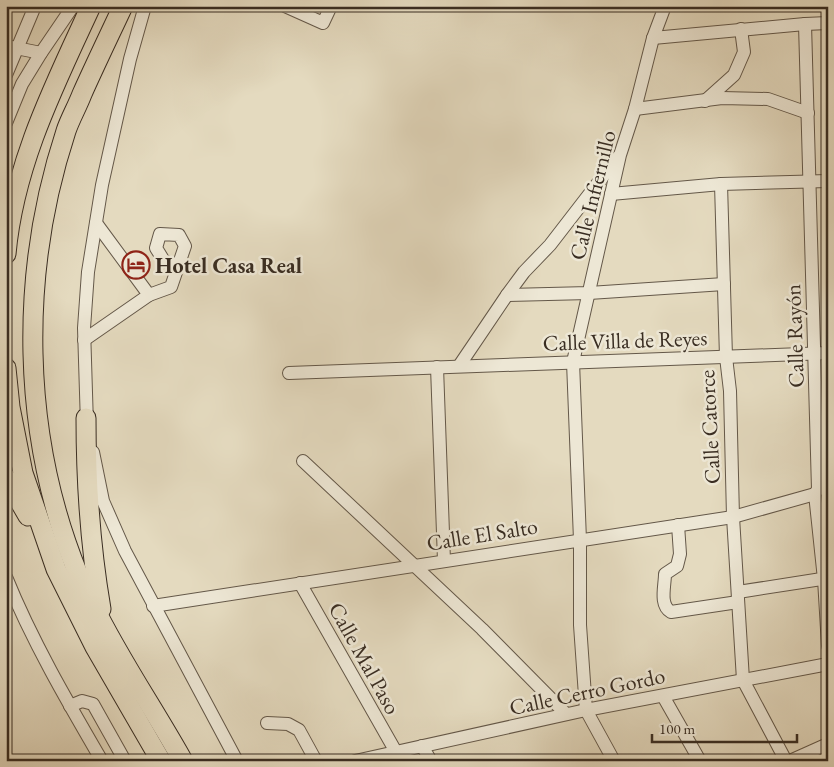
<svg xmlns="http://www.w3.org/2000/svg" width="834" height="767" viewBox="0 0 834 767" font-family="'EB Garamond',serif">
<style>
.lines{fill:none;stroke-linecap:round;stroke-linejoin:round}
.minor-casing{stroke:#645849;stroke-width:14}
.highway-casing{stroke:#392d22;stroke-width:21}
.minor{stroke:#ede7d5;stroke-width:12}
.highway{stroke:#e4dabf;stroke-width:19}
.labels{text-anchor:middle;stroke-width:5;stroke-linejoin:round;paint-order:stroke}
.street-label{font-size:22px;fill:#392d22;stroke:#ede7d5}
.poi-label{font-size:22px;font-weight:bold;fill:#392d22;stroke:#ede7d5;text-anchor:start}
</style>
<rect width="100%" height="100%" fill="#e4dabf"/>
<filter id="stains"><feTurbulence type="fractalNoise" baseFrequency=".004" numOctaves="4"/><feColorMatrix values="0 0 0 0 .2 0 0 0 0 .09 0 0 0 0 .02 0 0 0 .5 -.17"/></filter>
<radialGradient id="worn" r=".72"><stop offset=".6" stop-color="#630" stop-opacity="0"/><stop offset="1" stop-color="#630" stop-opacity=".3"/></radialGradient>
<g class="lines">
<g class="minor-casing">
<g id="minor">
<polyline points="285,6 323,23 331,6"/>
<polyline points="805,24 818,489 815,494 824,579 828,646"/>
<polyline points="653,38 805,24 828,23"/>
<polyline points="6,46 41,53"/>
<polyline points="6,75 35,6"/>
<polyline points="705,101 734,75 744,52 741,29"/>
<polyline points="635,109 722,98 768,99 808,113"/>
<polyline points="6,123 22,84 41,53 73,6"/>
<polyline points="721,184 726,357 730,391 733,517 743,680 786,761"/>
<polyline points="611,194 721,184 828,181"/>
<polyline points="149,295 171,287 185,246 179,235 160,234 156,248 164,261 178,266"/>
<polyline points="507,295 589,293 724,284"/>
<polyline points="84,340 149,295 96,223"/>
<polyline points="459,366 507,295 524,272 550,245 618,157"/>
<polyline points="437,367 444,561"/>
<polyline points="289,373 828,353"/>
<polyline points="87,425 84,328 88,272 102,185 130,59 145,6"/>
<polyline points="93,452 103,501 125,551 237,761"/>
<polyline points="303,461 482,629 566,714"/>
<path d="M678,525L680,554L677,566L665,574C665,586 659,605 671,612L738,602"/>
<path d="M6,577C32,641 67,701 102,761"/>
<polyline points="300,583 396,752"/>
<polyline points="738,592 828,578"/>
<polyline points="153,606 733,517 815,494"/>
<polyline points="663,696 700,761"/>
<polyline points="70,706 82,701 93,704 125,761"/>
<polyline points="267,723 288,724 299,730 316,761"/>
<polyline points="422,746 431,761"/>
<polyline points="355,761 586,710 828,664"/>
<polyline points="614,761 586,710 580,625 580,540 573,362 620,155 635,109 653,38 665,6"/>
<polyline points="790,761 828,744"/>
</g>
</g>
<g class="highway-casing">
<g id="highway">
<path d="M123,6C109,36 95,65 82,94C77,107 70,119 66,131C19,274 21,434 78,574C82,586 88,596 94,607C120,660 154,709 183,761"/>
<path d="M6,254C14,165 54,86 91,6"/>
<polyline points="6,368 10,407 23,473 56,569 95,647 161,761"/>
<path d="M86,418C86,482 90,545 101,609"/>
<polyline points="6,478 28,516"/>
</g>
</g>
<use href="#minor" class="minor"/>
<use href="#highway" class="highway"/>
</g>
<defs>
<g id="hotel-ring" transform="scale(1.4375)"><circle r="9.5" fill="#ede7d5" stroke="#8f2418" stroke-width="1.5"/><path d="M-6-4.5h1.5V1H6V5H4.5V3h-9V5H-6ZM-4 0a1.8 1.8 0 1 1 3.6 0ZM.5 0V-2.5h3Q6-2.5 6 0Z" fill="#8f2418"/></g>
</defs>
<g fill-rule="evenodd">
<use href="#hotel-ring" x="136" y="265"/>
</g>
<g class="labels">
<g class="street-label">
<text transform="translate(592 195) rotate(-76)" y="8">Calle Infiernillo</text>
<text transform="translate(794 336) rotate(-92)" y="8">Calle Rayón</text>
<text transform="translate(625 340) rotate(-2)" y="8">Calle Villa de Reyes</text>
<text transform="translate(709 427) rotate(-93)" y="8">Calle Catorce</text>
<text transform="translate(482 534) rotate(-9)" y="8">Calle El Salto</text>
<text transform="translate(365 658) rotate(61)" y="8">Calle Mal Paso</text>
<text transform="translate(587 691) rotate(-12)" y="8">Calle Cerro Gordo</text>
</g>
<g class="poi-label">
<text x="155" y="273">Hotel Casa Real</text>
</g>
</g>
<rect width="834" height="767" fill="none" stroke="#e4dabf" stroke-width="25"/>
<rect x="8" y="8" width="819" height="752" fill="none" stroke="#392d22" stroke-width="2.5"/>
<rect x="12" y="12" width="809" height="742" fill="none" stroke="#392d22"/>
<path d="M652 734v8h145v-8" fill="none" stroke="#392d22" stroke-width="2.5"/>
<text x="659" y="734" font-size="15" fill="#392d22" stroke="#ede7d5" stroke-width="4" paint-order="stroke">100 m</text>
<rect width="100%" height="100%" filter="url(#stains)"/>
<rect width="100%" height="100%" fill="url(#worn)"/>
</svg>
